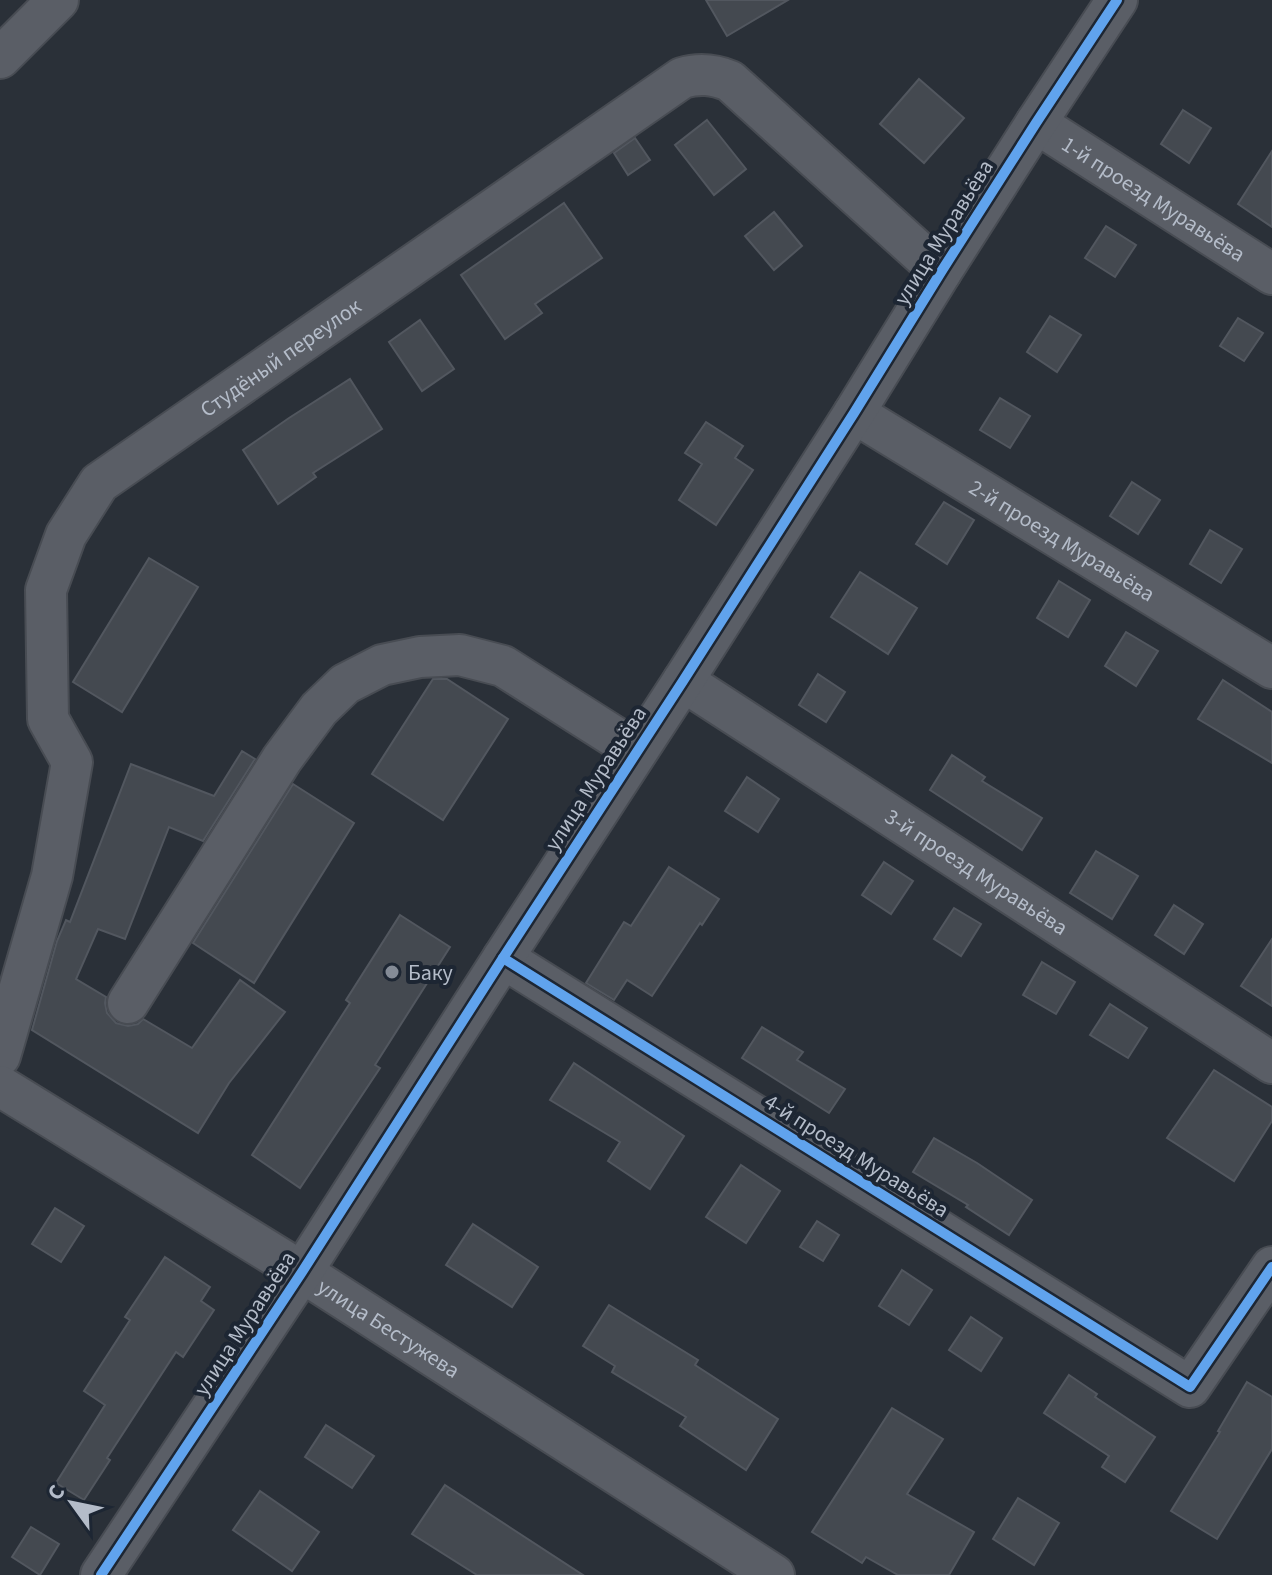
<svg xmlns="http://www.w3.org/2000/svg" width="1272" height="1575" viewBox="0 0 1272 1575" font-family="'Source Sans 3',sans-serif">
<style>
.building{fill:#444950;stroke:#52575f;stroke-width:2}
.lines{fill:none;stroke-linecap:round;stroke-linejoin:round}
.minor-casing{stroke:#484c53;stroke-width:44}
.minor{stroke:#5a5e66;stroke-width:40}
.cycleway-casing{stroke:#1d2633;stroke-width:15}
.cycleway{stroke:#60a3ed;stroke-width:10}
.poi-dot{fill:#848b96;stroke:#1d2633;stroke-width:3}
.labels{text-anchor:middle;stroke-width:8;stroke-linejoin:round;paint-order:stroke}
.street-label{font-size:22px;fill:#b4bcc9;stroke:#1d2633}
.poi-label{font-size:22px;fill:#b4bcc9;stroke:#1d2633;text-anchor:start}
</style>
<rect width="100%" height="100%" fill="#2a3038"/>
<g class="building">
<polygon points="706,0 788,0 727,36"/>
<polygon points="919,79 964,118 924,163 880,124"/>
<polygon points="1183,110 1211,128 1189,163 1161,144"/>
<polygon points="707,120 746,169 714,195 675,145"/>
<polygon points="635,138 650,160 628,175 614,153"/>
<polygon points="1272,151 1272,227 1238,204"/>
<polygon points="564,203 602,258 535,304 542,313 505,339 461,275"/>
<polygon points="774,212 802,246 774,270 745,236"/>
<polygon points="1106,226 1136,245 1115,277 1085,258"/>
<polygon points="1050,316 1081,335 1057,372 1027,352"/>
<polygon points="1238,318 1263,333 1244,361 1220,346"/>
<polygon points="420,320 454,369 422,391 389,342"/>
<polygon points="350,379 382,429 313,473 316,477 278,504 243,450 289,418"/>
<polygon points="1000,398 1030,416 1010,448 980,430"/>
<polygon points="706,422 743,446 735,458 753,470 716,525 679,500 702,464 685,453"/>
<polygon points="1132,482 1160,500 1138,534 1110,516"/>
<polygon points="944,502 974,520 947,564 916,544"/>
<polygon points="1210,530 1242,549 1221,583 1190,564"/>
<polygon points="149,558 198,587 122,712 73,682"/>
<polygon points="860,572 917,608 888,654 831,617"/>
<polygon points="1059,581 1090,600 1068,637 1037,618"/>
<polygon points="1126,632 1158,651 1136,686 1105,666"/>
<polygon points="818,674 845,692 826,722 799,705"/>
<polygon points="433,679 447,679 508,719 443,820 372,774"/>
<polygon points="1223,680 1272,712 1272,763 1198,719"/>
<polygon points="242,751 255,759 203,841 169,827 125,939 98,929 76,979 106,997 105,1003 107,1013 116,1023 128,1026 138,1024 143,1019 192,1048 240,980 285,1012 229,1083 198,1133 32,1030 57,941 66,920 70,922 131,764 214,796"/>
<polygon points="952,755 985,777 982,781 1042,818 1022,850 930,790"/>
<polygon points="747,777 779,799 758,832 725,811"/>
<polygon points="293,784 354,823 254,983 193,943"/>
<polygon points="1096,851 1138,876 1112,919 1070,893"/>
<polygon points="884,862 913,881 891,914 862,895"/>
<polygon points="669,867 719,899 702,925 700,923 652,996 627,980 614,1000 586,983 624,922 631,926"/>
<polygon points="1174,905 1203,924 1184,954 1155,935"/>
<polygon points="954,908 981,924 961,956 934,939"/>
<polygon points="400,915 450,947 375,1065 380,1068 300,1188 252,1155 350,1003 346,1000"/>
<polygon points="1272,939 1272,1006 1241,986"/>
<polygon points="1042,962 1075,982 1056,1014 1023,995"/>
<polygon points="1110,1004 1147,1028 1128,1058 1090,1035"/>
<polygon points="762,1027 803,1052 797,1060 845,1089 829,1113 742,1058"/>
<polygon points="574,1063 684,1136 650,1189 608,1161 620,1142 550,1100"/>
<polygon points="1214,1070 1272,1107 1272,1121 1234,1181 1167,1138"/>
<polygon points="934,1138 977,1163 1032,1200 1009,1235 966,1207 968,1205 913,1172"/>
<polygon points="741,1165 780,1191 746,1243 706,1217"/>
<polygon points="55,1208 84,1226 61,1262 32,1244"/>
<polygon points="817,1221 839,1235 823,1261 800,1247"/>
<polygon points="473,1224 538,1267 512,1307 446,1265"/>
<polygon points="165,1257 210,1287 201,1301 214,1310 183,1357 176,1352 107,1458 110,1460 84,1500 56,1483 105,1405 84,1391 130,1320 125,1317"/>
<polygon points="902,1270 932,1290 909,1325 879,1306"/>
<polygon points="609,1305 698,1360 695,1365 778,1419 746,1470 680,1426 686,1417 612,1372 615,1366 583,1346"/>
<polygon points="971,1317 1002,1338 981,1371 949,1350"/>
<polygon points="1069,1375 1097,1394 1095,1397 1155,1437 1125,1482 1102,1467 1109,1456 1044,1413"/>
<polygon points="1247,1382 1272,1397 1272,1449 1217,1539 1171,1511 1220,1432 1218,1431"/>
<polygon points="892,1408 943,1439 907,1494 974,1532 949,1575 898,1575 866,1557 862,1563 812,1532"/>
<polygon points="326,1425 374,1456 352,1488 305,1457"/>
<polygon points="445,1485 583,1575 477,1575 412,1534"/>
<polygon points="260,1491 319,1532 292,1571 233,1530"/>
<polygon points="1018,1498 1059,1523 1034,1565 993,1539"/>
<polygon points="31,1527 59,1544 40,1575 12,1557"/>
</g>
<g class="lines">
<g class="minor-casing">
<g id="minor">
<polyline points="0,58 58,0"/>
<path id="s1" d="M1036,123L1272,274"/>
<path id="s2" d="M854,413L1272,668"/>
<path id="s3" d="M683,681L1272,1063"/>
<polyline points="503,958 1190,1387 1272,1267"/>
<polyline points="128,1003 282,759 319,709 345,684 382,665 420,657 460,655 503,666 637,751"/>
<path id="s4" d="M0,1056L52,876L72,762L48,719L46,590L66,535L99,483L682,78C699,73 713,74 730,81L941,272"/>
<path id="s5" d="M0,1086L302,1272L774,1575"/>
<polyline points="101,1575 302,1272 503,958 683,681 854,413 941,272 1036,123 1117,0"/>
</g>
</g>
<use href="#minor" class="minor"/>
<g class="cycleway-casing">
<g id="cycleway">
<polyline points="503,958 1190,1387 1272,1267"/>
<polyline points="101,1575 302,1272 503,958 683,681 854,413 941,272 1036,123 1117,0"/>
</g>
</g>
<use href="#cycleway" class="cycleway"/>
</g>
<circle class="poi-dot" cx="392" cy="972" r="8"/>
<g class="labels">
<g class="street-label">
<text dy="8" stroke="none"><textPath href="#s1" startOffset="140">1-й проезд Муравьёва</textPath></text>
<text transform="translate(943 232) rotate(-58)" y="8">улица Муравьёва</text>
<text dy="8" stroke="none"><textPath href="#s4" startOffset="822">Студёный переулок</textPath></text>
<text dy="8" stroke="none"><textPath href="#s2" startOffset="244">2-й проезд Муравьёва</textPath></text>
<text transform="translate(595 778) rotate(-57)" y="8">улица Муравьёва</text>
<text dy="8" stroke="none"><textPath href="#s3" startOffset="350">3-й проезд Муравьёва</textPath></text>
<text transform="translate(857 1155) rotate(32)" y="8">4-й проезд Муравьёва</text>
<text transform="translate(244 1323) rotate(-57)" y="8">улица Муравьёва</text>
<text dy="8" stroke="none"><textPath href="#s5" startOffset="458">улица Бестужева</textPath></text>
</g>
<g class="poi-label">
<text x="408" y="980">Баку</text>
</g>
</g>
<g transform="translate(72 1503) rotate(303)" stroke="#1d2633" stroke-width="6" paint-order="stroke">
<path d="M0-6L14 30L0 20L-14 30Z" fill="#b4bcc9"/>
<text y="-12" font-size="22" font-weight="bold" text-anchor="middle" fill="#b4bcc9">С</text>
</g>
</svg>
